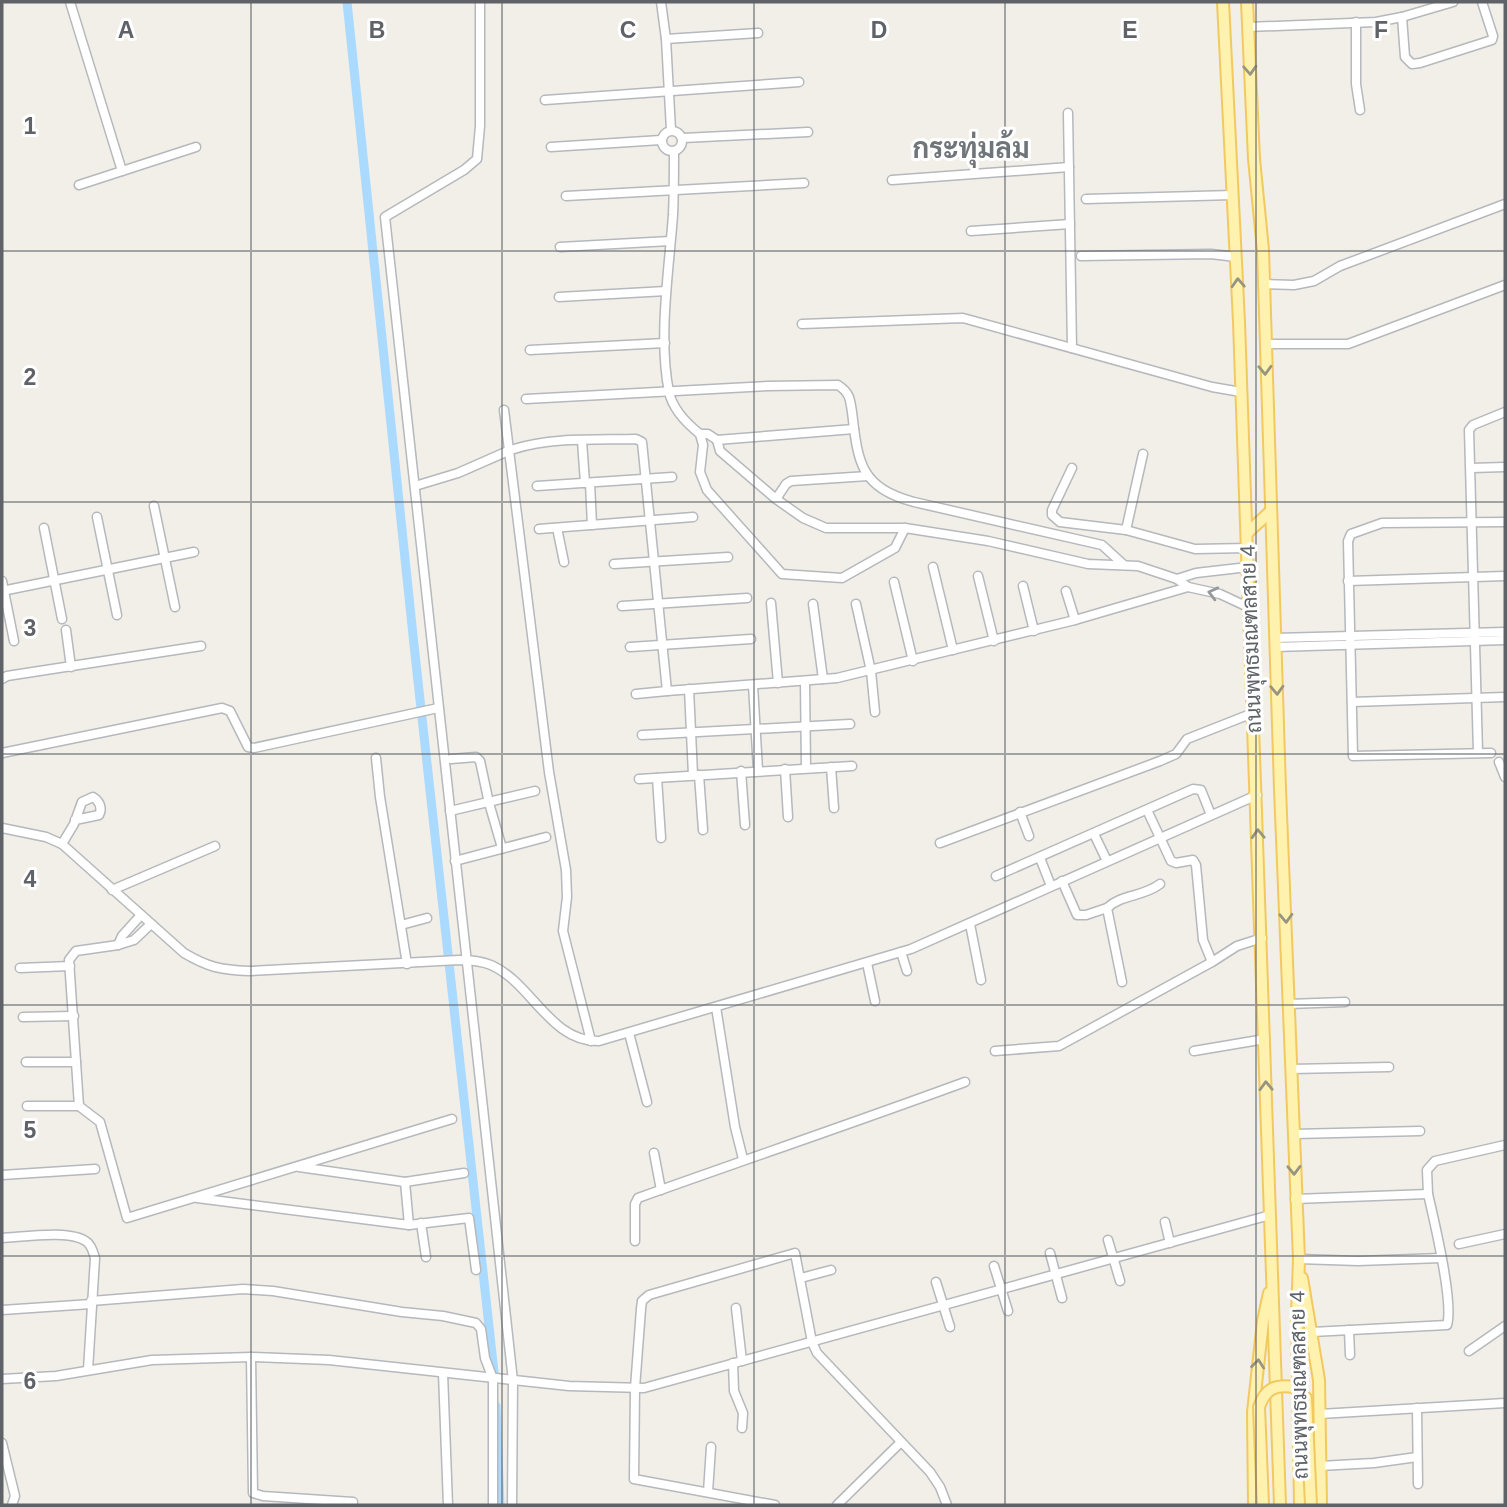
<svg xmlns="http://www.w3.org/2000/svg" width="1507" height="1507" viewBox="0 0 1507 1507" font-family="Helvetica,Sarabun,sans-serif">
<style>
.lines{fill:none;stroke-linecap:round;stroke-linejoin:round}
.canal{stroke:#aadaff;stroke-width:9}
.minor-casing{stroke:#b5b8bc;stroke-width:11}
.major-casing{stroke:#f2c960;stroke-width:14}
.minor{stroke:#fff;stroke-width:8}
.major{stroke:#fff2af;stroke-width:10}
.major-bridge-casing{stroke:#f2c960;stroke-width:14;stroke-linecap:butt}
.major-bridge{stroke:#fff2af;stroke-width:10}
.oneway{stroke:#979581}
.oneway2{stroke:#979a9d}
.grid{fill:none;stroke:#5f6368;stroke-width:2;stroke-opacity:0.55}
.labels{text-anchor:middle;stroke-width:6;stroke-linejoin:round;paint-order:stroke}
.street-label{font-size:21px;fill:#5f6368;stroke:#fff}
.district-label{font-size:28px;font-weight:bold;fill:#70757a;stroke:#fff}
.grid-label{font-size:23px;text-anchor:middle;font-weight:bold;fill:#5f6368;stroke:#fff;stroke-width:6;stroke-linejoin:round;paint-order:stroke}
</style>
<rect width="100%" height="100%" fill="#f1efe8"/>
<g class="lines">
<g class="canal">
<polyline points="347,2 414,645 495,1381"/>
<polyline points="496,1406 500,1505"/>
</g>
<g class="minor-casing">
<g id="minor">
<polyline points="70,2 122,171"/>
<polyline points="480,2 480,126 477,159 464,170 385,217 513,1381 512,1505"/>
<polyline points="661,2 666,39 671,130"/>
<polyline points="1402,17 1405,57 1412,64 1420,63 1492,40 1493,36 1482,2"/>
<polyline points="1356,22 1356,84 1360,110"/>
<polyline points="1248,27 1376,22 1402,17 1453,2"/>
<polyline points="666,39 758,33"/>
<polyline points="545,100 799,82"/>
<polyline points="1068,113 1072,348"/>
<circle cx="672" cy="141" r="10"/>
<polyline points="683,138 808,132"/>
<polyline points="551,147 661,140"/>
<path d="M674,151C674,173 674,194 673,215C669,270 658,338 669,392C673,410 686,423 700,434H708L717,440L720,451L776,499L803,518L826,528H905L988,541L1088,564L1138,566L1177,579L1188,587L1220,594L1250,608"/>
<polyline points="892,180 1069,167"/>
<polyline points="79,185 196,147"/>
<polyline points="566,196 804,183"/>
<polyline points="1086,199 1233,195"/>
<polyline points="971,231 1070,224"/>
<polyline points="560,247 670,241"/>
<polyline points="1081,256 1211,254 1236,257"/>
<polyline points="1263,284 1294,285 1314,281 1340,266 1505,204"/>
<polyline points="559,297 666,291"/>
<polyline points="802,324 963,318 1212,387 1241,392"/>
<polyline points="1265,344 1348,344 1505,285"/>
<polyline points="530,350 665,343"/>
<path d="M526,399L768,386L838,385C850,393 850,399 852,412C858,463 860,487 914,502L1102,545L1124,565"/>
<polyline points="504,410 549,772 566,870 567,897 563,931 591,1041"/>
<polyline points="700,434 703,445 700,472 707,490 782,574 842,578 895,548 905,528"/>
<polyline points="717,440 854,429"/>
<polyline points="582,441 585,483"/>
<path d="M514,449C552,437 596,440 636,439L642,442L667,691L636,694"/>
<polyline points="1072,468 1052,510 1052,515 1060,522 1126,530 1195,549 1248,548"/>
<polyline points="1471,468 1505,467"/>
<polyline points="590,483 592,525"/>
<polyline points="415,486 458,473 508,451"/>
<polyline points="537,486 672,477"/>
<polyline points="776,499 786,484 791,481 868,476"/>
<polyline points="154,506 175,607"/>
<polyline points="97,517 117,615"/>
<polyline points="44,528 62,619"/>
<polyline points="557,528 564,562"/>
<polyline points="539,529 693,517"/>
<polyline points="1126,530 1143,454"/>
<polyline points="614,564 728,557"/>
<polyline points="933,567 953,650"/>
<polyline points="978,576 994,641"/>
<polyline points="1177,579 1196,573 1248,567"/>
<polyline points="2,581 14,641"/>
<polyline points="1348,581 1505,576"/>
<polyline points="894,582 913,661"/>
<polyline points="1023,586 1034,631"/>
<polyline points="2,591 194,552"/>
<polyline points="1066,591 1075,620"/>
<polyline points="771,603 778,683"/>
<polyline points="813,604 823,679"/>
<polyline points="856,604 871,671 875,712"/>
<polyline points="622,606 747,598"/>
<polyline points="66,630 71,667"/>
<polyline points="1275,638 1505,632"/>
<polyline points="630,647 751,639"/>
<polyline points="1275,647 1505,640"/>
<polyline points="2,679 7,676 201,646"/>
<polyline points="805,681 806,768"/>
<polyline points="753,685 758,770"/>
<polyline points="689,689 693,775"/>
<polyline points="667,691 837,678 1075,620 1188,587"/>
<polyline points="1352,702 1505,697"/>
<polyline points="642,735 850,724"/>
<polyline points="1478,752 1469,430 1473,425 1505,412"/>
<polyline points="2,753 222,708 230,711 248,747 254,748 438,708"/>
<polyline points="1491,753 1353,756 1348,541 1351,534 1382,523 1505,522"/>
<polyline points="376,758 380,797 407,964"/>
<polyline points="451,759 476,757 480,761 489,803 502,848"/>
<polyline points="1499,762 1505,777"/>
<polyline points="831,767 834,808"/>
<polyline points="785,769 788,817"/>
<polyline points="741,771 745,825"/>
<polyline points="699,775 703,830"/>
<polyline points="657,778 661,838"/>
<polyline points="639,779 852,766"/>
<polyline points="1147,810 1171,861 1176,863 1193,860 1196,865 1203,940 1212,962 1237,946 1262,938"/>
<polyline points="450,811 535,791"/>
<polyline points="1020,812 1029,836"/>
<path d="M2,828L46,837L62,844L184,953C208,967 220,970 249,971L459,960C470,960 481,961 491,965C532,983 550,1042 599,1041L911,949L1257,795"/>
<polyline points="1094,834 1107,861"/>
<polyline points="940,843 1160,761 1176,754 1187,739 1253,713"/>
<path d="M62,844L74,824L82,802L93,797C99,801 103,807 99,815L75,820"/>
<polyline points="1040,858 1051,886"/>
<polyline points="455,861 546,837"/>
<polyline points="996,876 1193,789 1201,790 1211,815"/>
<polyline points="1062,881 1077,915 1086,915 1107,908 1122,982"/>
<polyline points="112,890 215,846"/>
<path d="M1107,908C1122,894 1143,897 1160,884"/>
<polyline points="141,915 122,936 118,945 134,940 151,924"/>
<polyline points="970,924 981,980"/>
<polyline points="401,925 427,918"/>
<polyline points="118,945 76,951 69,960 79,1106 100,1122 127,1218 452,1119"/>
<polyline points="901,952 907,971"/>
<polyline points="867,963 875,1001"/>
<polyline points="20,968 70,966"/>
<polyline points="1288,1004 1345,1002"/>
<polyline points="716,1007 735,1127 743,1159"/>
<polyline points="23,1017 74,1016"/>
<polyline points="629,1033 647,1102"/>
<polyline points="995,1051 1059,1046 1212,962"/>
<polyline points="1194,1051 1265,1039"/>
<polyline points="26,1062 76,1062"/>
<polyline points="1291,1069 1389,1067"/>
<polyline points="27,1106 79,1106"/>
<polyline points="1294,1134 1420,1131"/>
<polyline points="654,1153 661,1190"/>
<polyline points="299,1167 405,1182 464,1173"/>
<polyline points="2,1175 95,1169"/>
<polyline points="405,1182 409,1225"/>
<polyline points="197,1198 409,1225 469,1218 476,1270"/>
<polyline points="1295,1199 1428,1194 1427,1170 1435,1161 1505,1145"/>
<polyline points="1165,1222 1170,1243"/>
<polyline points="421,1223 426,1257"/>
<path d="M2,1238C23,1237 71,1229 87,1242C92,1246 93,1252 95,1258L88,1370"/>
<polyline points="1108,1240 1120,1281"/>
<path d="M635,1241V1204L638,1198C747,1159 856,1122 965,1082"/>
<polyline points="1459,1244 1505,1234"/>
<polyline points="1050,1253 1062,1298"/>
<polyline points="1299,1259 1358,1261 1441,1258"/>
<polyline points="994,1266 1008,1311"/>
<polyline points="801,1278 831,1270"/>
<polyline points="936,1282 950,1327"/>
<polyline points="91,1301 243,1289 273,1291 402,1312 443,1316 476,1323 481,1329 485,1358 493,1379 493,1505"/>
<polyline points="736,1308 742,1361"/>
<polyline points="2,1310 91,1304"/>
<polyline points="1349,1330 1350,1355"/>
<path d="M1312,1332L1447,1325C1454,1303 1434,1220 1428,1194"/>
<polyline points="1469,1351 1505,1326"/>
<polyline points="251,1357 253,1493 263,1496 353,1502"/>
<polyline points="733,1363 734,1391 743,1413 742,1428"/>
<polyline points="443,1373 448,1505"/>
<polyline points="2,1379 56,1376 152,1360 251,1357 329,1360 569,1386 644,1388 1270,1215"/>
<polyline points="1417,1408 1418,1484"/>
<polyline points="1320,1414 1505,1403"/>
<polyline points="2,1443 15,1496 12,1505"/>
<polyline points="1320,1466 1374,1463 1417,1457"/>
<polyline points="708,1492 711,1447"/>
<polyline points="775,1505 634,1479 635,1388 641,1309 642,1301 649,1295 795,1253 812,1342 817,1353 930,1472 940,1487 947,1505"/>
<polyline points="837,1505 901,1442"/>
</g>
</g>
<g class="major-casing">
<g id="major">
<polyline points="1223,2 1239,322 1280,1505"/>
<polyline points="1247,2 1254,159 1263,250 1280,789 1299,1259 1297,1315 1300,1505"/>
<polyline points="1247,533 1271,511"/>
<polyline points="1302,1278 1319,1380 1321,1505"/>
<polyline points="1254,1505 1253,1412 1263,1321 1269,1293"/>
</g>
</g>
<use href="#minor" class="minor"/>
<use href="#major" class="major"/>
<g class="major-bridge-casing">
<path id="major-bridge" d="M1263,1505L1259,1407C1265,1389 1275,1384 1294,1387L1306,1398L1311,1505"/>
</g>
<use href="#major-bridge" class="major-bridge"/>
</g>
<defs><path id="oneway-chevron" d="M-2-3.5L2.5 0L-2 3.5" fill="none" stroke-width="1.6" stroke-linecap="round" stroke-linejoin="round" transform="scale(1.75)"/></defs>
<g class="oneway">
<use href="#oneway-chevron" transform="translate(1250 70) rotate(87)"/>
<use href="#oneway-chevron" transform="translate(1238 283) rotate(-93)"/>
<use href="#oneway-chevron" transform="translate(1265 370) rotate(88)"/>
<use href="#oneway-chevron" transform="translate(1277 690) rotate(88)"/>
<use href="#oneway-chevron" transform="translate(1258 834) rotate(-92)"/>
<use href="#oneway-chevron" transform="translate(1286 918) rotate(88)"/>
<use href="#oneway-chevron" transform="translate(1266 1086) rotate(-92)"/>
<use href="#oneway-chevron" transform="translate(1294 1170) rotate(89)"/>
<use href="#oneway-chevron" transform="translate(1258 1364) rotate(-84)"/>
</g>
<use class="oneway2" href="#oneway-chevron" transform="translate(1213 593) rotate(-166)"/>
<path class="grid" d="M251,2V1505M502,2V1505M754,2V1505M1005,2V1505M1256,2V1505M2,251H1505M2,502H1505M2,754H1505M2,1005H1505M2,1256H1505"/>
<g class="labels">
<g class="street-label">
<text transform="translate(1251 639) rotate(-92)" y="7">ถนนพุทธมณฑลสาย 4</text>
<text transform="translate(1299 1385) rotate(-91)" y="7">ถนนพุทธมณฑลสาย 4</text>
</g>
<g class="district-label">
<text x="971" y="158">กระทุ่มล้ม</text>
</g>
</g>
<g class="grid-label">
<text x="126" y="38">A</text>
<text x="377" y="38">B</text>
<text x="628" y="38">C</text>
<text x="879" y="38">D</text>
<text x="1130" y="38">E</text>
<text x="1381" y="38">F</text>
<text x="30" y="134">1</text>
<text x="30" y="385">2</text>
<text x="30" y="636">3</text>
<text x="30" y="887">4</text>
<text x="30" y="1138">5</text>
<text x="30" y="1389">6</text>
</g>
<rect width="1507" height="1507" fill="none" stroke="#5f6368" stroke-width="7"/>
</svg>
